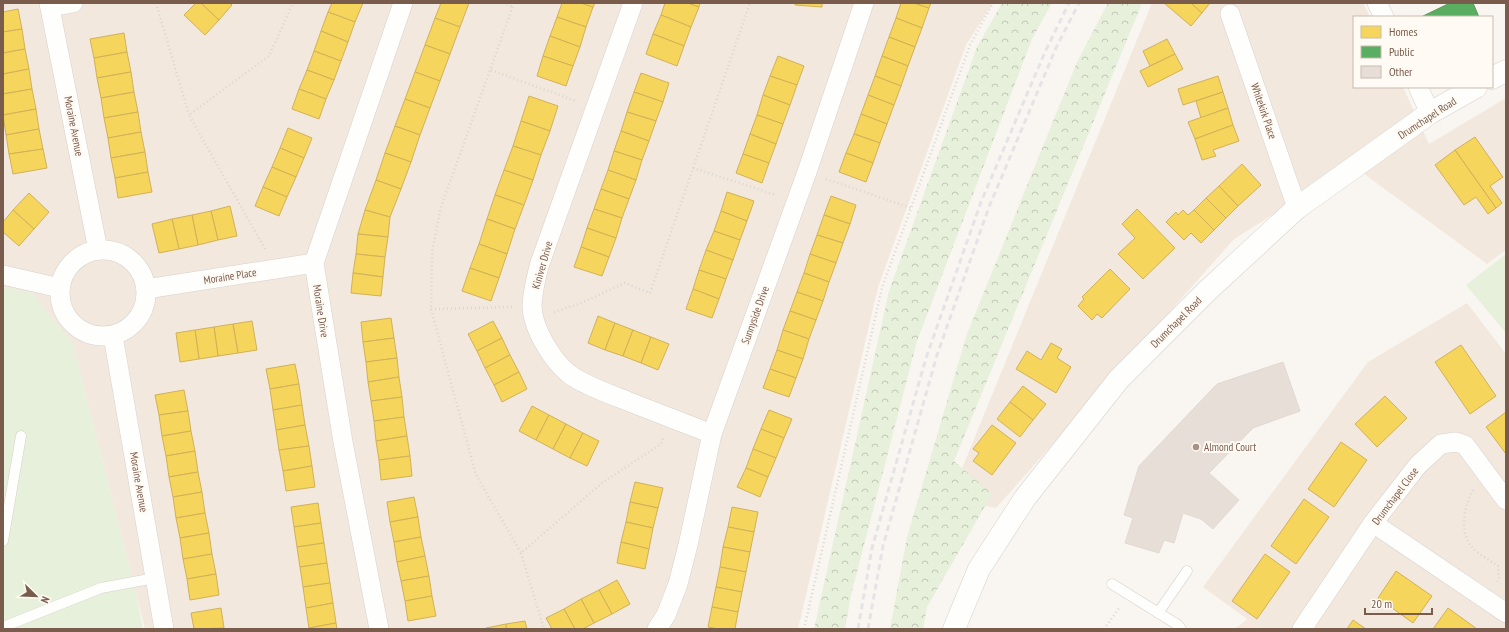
<svg xmlns="http://www.w3.org/2000/svg" width="1509" height="632" viewBox="0 0 1509 632" font-family="'PT Sans Narrow',sans-serif">
<style>
.residential{fill:#f2e8de}
.commercial{fill:#f6e8e1}
.forest{fill:url(#forest-crowns)}
.green{fill:#e7f0db}
.homes{fill:#f6d55c;stroke:#d1b158}
.public{fill:#5aae61;stroke:#64955b}
.building{fill:#e6ded7;stroke:#e2d8d2}
.lines{fill:none;stroke-linecap:round;stroke-linejoin:round}
.service-casing{stroke:#d7d1cb;stroke-width:11}
.minor-casing{stroke:#d7d1cb;stroke-width:20}
.tertiary-casing{stroke:#d7d1cb;stroke-width:23}
.path{stroke:#dcd5d0;stroke-width:2.5;stroke-dasharray:1 3;stroke-linecap:butt}
.service{stroke:#fefefd;stroke-width:10}
.minor{stroke:#fefefd;stroke-width:19}
.tertiary{stroke:#fefefd;stroke-width:22}
.rail{stroke:#e6e3e7;stroke-width:3;stroke-dasharray:6 4;stroke-linecap:butt}
.poi-dot{fill:#a69286;stroke:#fffaf3;stroke-width:1.5}
.labels{text-anchor:middle;stroke-width:4;stroke-linejoin:round;paint-order:stroke}
.street-label{font-size:11px;fill:#7a5c4d;stroke:#fffaf3}
.poi-label{font-size:11px;fill:#7a5c4d;stroke:#fffaf3;text-anchor:start}
</style>
<defs>
<pattern id="forest-crowns" width="20" height="18" patternUnits="userSpaceOnUse"><rect width="20" height="18" fill="#e7f0db"/><path d="M2 6a3 3 0 1 1 6 0M12 15a3 3 0 1 1 6 0" fill="none" stroke="#c0c6b4"/></pattern>
</defs>
<rect width="100%" height="100%" fill="#f9f5f0"/>
<g class="residential">
<polygon points="3,3 993,3 966,45 878,287 798,629 145,629 73,344 32,293 3,287"/>
<polygon points="1152,3 1363,3 1370,17 1354,17 1354,87 1403,87 1429,144 1506,98 1506,250 1487,264 1352,165 1234,239 996,508 950,498"/>
<polygon points="1467,303 1506,354 1506,629 1261,629 1203,587 1368,362"/>
</g>
<polygon class="commercial" points="1248,619 1261,629 1234,629"/>
<g class="forest">
<polygon points="1002,3 1052,3 1032,39 917,341 851,595 845,629 814,629 889,291 977,47"/>
<polygon points="1108,3 1142,3 954,461 992,494 927,607 923,629 890,629 907,537 967,334 1077,62"/>
</g>
<g class="green">
<polygon points="1506,254 1506,333 1466,285"/>
<polygon points="3,287 32,293 73,344 137,598 143,629 3,629"/>
</g>
<g class="homes">
<polygon points="196,3 201,3 219,20 205,35 184,15"/>
<polygon points="201,3 230,3 232,5 219,20"/>
<polygon points="332,3 363,3 355,22 328,12"/>
<polygon points="441,3 469,3 460,27 435,18"/>
<polygon points="562,3 581,3 593,7 586,27 557,17"/>
<polygon points="581,3 595,3 593,7"/>
<polygon points="665,3 688,3 699,7 691,27 661,15"/>
<polygon points="688,3 700,3 699,7"/>
<polygon points="795,3 822,3 822,7 795,5"/>
<polygon points="901,3 914,3 929,8 922,28 896,18"/>
<polygon points="914,3 931,3 929,8"/>
<polygon points="1164,3 1191,3 1202,13 1191,26"/>
<polygon points="1191,3 1210,3 1202,13"/>
<polygon points="18,9 22,29 3,32 3,12"/>
<polygon points="328,12 355,22 348,42 321,31"/>
<polygon points="661,15 691,27 684,46 653,34"/>
<polygon points="557,17 586,27 580,47 550,36"/>
<polygon points="435,18 460,27 450,54 425,45"/>
<polygon points="896,18 922,28 915,47 889,37"/>
<polygon points="22,29 25,49 3,53 3,32"/>
<polygon points="321,31 348,42 341,61 314,51"/>
<polygon points="124,33 127,52 94,58 90,39"/>
<polygon points="653,34 684,46 677,66 646,54"/>
<polygon points="550,36 580,47 573,66 543,56"/>
<polygon points="889,37 915,47 908,66 882,56"/>
<polygon points="1167,39 1175,54 1150,66 1143,51"/>
<polygon points="425,45 450,54 440,81 415,72"/>
<polygon points="25,49 29,69 3,74 3,53"/>
<polygon points="314,51 341,61 334,80 307,70"/>
<polygon points="127,52 131,72 97,78 94,58"/>
<polygon points="1175,54 1183,69 1148,87 1140,71"/>
<polygon points="543,56 573,66 566,86 537,76"/>
<polygon points="778,56 804,66 797,85 770,76"/>
<polygon points="882,56 908,66 901,86 875,76"/>
<polygon points="29,69 32,89 3,94 3,74"/>
<polygon points="307,70 334,80 326,99 299,89"/>
<polygon points="131,72 134,92 101,98 97,78"/>
<polygon points="415,72 440,81 430,108 405,99"/>
<polygon points="641,73 669,83 663,102 634,92"/>
<polygon points="770,76 797,85 790,105 763,95"/>
<polygon points="875,76 901,86 894,105 868,95"/>
<polygon points="1218,76 1223,92 1183,105 1178,89"/>
<polygon points="32,89 36,109 3,115 3,94"/>
<polygon points="299,89 326,99 319,119 292,109"/>
<polygon points="134,92 138,112 104,118 101,98"/>
<polygon points="634,92 663,102 656,121 627,112"/>
<polygon points="1223,92 1228,108 1201,118 1196,101"/>
<polygon points="763,95 790,105 783,124 757,115"/>
<polygon points="868,95 894,105 887,124 861,114"/>
<polygon points="529,96 558,106 550,131 521,121"/>
<polygon points="405,99 430,108 420,135 395,126"/>
<polygon points="1228,108 1233,125 1195,139 1188,122"/>
<polygon points="36,109 39,129 6,135 3,115"/>
<polygon points="138,112 141,132 108,138 104,118"/>
<polygon points="627,112 656,121 649,141 621,131"/>
<polygon points="861,114 887,124 880,143 854,134"/>
<polygon points="757,115 783,124 776,144 750,134"/>
<polygon points="521,121 550,131 541,155 513,146"/>
<polygon points="1233,125 1239,141 1213,150 1216,156 1202,160 1195,139"/>
<polygon points="395,126 420,135 411,162 385,153"/>
<polygon points="288,128 312,138 304,158 280,148"/>
<polygon points="39,129 43,149 9,154 6,135"/>
<polygon points="621,131 649,141 642,160 614,151"/>
<polygon points="141,132 145,152 111,158 108,138"/>
<polygon points="750,134 776,144 769,163 743,154"/>
<polygon points="854,134 880,143 873,163 846,153"/>
<polygon points="1475,137 1503,177 1490,186 1502,203 1496,208 1455,150"/>
<polygon points="513,146 541,155 533,180 504,170"/>
<polygon points="280,148 304,158 296,177 272,167"/>
<polygon points="43,149 47,168 13,174 9,154"/>
<polygon points="1455,150 1496,208 1488,214 1476,197 1464,205 1435,165"/>
<polygon points="614,151 642,160 636,180 608,170"/>
<polygon points="145,152 148,172 115,178 111,158"/>
<polygon points="385,153 411,162 401,189 376,180"/>
<polygon points="846,153 873,163 866,182 839,172"/>
<polygon points="743,154 769,163 762,183 736,173"/>
<polygon points="1242,164 1261,185 1238,206 1219,186"/>
<polygon points="272,167 296,177 287,197 263,187"/>
<polygon points="504,170 533,180 524,205 495,195"/>
<polygon points="608,170 636,180 629,199 601,189"/>
<polygon points="148,172 152,192 118,198 115,178"/>
<polygon points="376,180 401,189 390,217 365,210"/>
<polygon points="1219,186 1238,206 1226,218 1206,198"/>
<polygon points="263,187 287,197 279,216 255,206"/>
<polygon points="601,189 629,199 622,218 594,209"/>
<polygon points="727,192 754,201 747,221 721,211"/>
<polygon points="29,193 49,212 34,229 13,210"/>
<polygon points="495,195 524,205 515,229 487,219"/>
<polygon points="831,196 856,205 850,224 824,215"/>
<polygon points="1206,198 1226,218 1214,230 1194,210"/>
<polygon points="230,206 237,236 218,240 211,211"/>
<polygon points="594,209 622,218 616,238 587,228"/>
<polygon points="1137,209 1175,248 1143,279 1118,254 1135,238 1122,224"/>
<polygon points="13,210 34,229 19,246 3,232 3,222"/>
<polygon points="365,210 390,217 388,237 358,234"/>
<polygon points="1183,210 1188,215 1194,210 1214,230 1201,243 1191,233 1184,240 1166,222 1176,212 1178,215"/>
<polygon points="211,211 218,240 198,245 192,215"/>
<polygon points="721,211 747,221 740,240 714,231"/>
<polygon points="192,215 198,245 179,249 172,219"/>
<polygon points="824,215 850,224 843,243 817,235"/>
<polygon points="172,219 179,249 159,253 152,224"/>
<polygon points="487,219 515,229 507,254 479,244"/>
<polygon points="587,228 616,238 609,257 581,247"/>
<polygon points="714,231 740,240 733,260 706,250"/>
<polygon points="358,234 388,237 385,257 356,254"/>
<polygon points="817,235 843,243 836,263 810,254"/>
<polygon points="479,244 507,254 499,278 470,268"/>
<polygon points="581,247 609,257 602,276 574,267"/>
<polygon points="706,250 733,260 726,279 699,270"/>
<polygon points="356,254 385,257 383,277 353,273"/>
<polygon points="810,254 836,263 829,282 804,273"/>
<polygon points="470,268 499,278 491,301 462,291"/>
<polygon points="1110,269 1130,289 1102,318 1097,314 1092,320 1078,306 1084,299 1082,297"/>
<polygon points="699,270 726,279 719,299 693,289"/>
<polygon points="353,273 383,277 381,296 351,293"/>
<polygon points="804,273 829,282 823,301 797,292"/>
<polygon points="693,289 719,299 712,318 686,309"/>
<polygon points="797,292 823,301 816,320 790,311"/>
<polygon points="790,311 816,320 809,339 783,330"/>
<polygon points="598,316 615,323 605,350 588,343"/>
<polygon points="391,318 394,338 363,342 361,322"/>
<polygon points="252,321 257,350 238,353 233,324"/>
<polygon points="493,321 502,338 477,351 468,334"/>
<polygon points="615,323 633,330 623,356 605,350"/>
<polygon points="233,324 238,353 218,356 214,327"/>
<polygon points="214,327 218,356 199,359 195,330"/>
<polygon points="195,330 199,359 180,362 176,333"/>
<polygon points="633,330 651,337 641,363 623,356"/>
<polygon points="783,330 809,339 803,359 777,350"/>
<polygon points="651,337 669,344 658,370 641,363"/>
<polygon points="394,338 397,358 366,362 363,342"/>
<polygon points="502,338 510,355 485,368 477,351"/>
<polygon points="1051,343 1062,349 1057,358 1071,367 1056,393 1016,369 1027,351 1041,360"/>
<polygon points="1461,345 1496,396 1470,414 1435,362"/>
<polygon points="777,350 803,359 796,378 770,369"/>
<polygon points="510,355 519,372 494,385 485,368"/>
<polygon points="397,358 399,377 368,382 366,362"/>
<polygon points="295,364 299,384 270,389 266,369"/>
<polygon points="770,369 796,378 789,397 763,388"/>
<polygon points="519,372 527,389 502,402 494,385"/>
<polygon points="399,377 402,397 371,401 368,382"/>
<polygon points="299,384 302,405 273,410 270,389"/>
<polygon points="1023,386 1046,404 1033,420 1010,402"/>
<polygon points="184,390 188,411 159,415 155,395"/>
<polygon points="1385,396 1407,418 1377,447 1355,424"/>
<polygon points="402,397 404,417 374,421 371,401"/>
<polygon points="1010,402 1033,420 1020,437 997,419"/>
<polygon points="302,405 305,425 276,430 273,410"/>
<polygon points="532,406 549,415 536,440 519,431"/>
<polygon points="769,410 792,419 784,438 761,429"/>
<polygon points="188,411 191,431 162,436 159,415"/>
<polygon points="1506,412 1506,454 1486,427"/>
<polygon points="549,415 566,424 553,449 536,440"/>
<polygon points="404,417 407,436 376,441 374,421"/>
<polygon points="566,424 583,433 570,458 553,449"/>
<polygon points="305,425 309,446 279,450 276,430"/>
<polygon points="992,425 1016,443 992,475 973,461 979,453 973,449"/>
<polygon points="761,429 784,438 776,458 753,449"/>
<polygon points="191,431 195,451 166,456 162,436"/>
<polygon points="583,433 599,441 587,466 570,458"/>
<polygon points="407,436 410,456 379,460 376,441"/>
<polygon points="1341,442 1367,460 1334,507 1308,489"/>
<polygon points="309,446 312,466 283,471 279,450"/>
<polygon points="753,449 776,458 768,477 746,468"/>
<polygon points="195,451 198,472 169,477 166,456"/>
<polygon points="410,456 412,476 381,480 379,460"/>
<polygon points="312,466 315,487 286,491 283,471"/>
<polygon points="746,468 768,477 760,497 737,487"/>
<polygon points="198,472 202,492 173,497 169,477"/>
<polygon points="635,482 663,488 658,508 630,502"/>
<polygon points="202,492 205,513 176,518 173,497"/>
<polygon points="414,497 418,517 390,522 387,502"/>
<polygon points="1304,499 1329,517 1296,564 1271,546"/>
<polygon points="630,502 658,508 653,528 626,522"/>
<polygon points="318,503 321,523 294,527 291,507"/>
<polygon points="732,507 758,512 754,532 728,527"/>
<polygon points="205,513 209,533 180,538 176,518"/>
<polygon points="418,517 421,537 394,542 390,522"/>
<polygon points="626,522 653,528 649,549 621,542"/>
<polygon points="321,523 324,543 297,547 294,527"/>
<polygon points="728,527 754,532 750,552 723,547"/>
<polygon points="209,533 212,554 183,559 180,538"/>
<polygon points="421,537 425,556 397,562 394,542"/>
<polygon points="621,542 649,549 645,569 617,563"/>
<polygon points="324,543 327,563 300,567 297,547"/>
<polygon points="723,547 750,552 746,572 720,567"/>
<polygon points="212,554 216,574 187,579 183,559"/>
<polygon points="1265,554 1290,572 1257,619 1232,601"/>
<polygon points="425,556 429,576 401,581 397,562"/>
<polygon points="327,563 330,583 303,587 300,567"/>
<polygon points="720,567 746,572 742,592 716,587"/>
<polygon points="1396,571 1432,596 1413,623 1378,598"/>
<polygon points="216,574 219,595 190,600 187,579"/>
<polygon points="429,576 432,596 405,601 401,581"/>
<polygon points="617,580 630,604 612,614 599,590"/>
<polygon points="330,583 333,603 306,608 303,587"/>
<polygon points="716,587 742,592 738,612 712,607"/>
<polygon points="599,590 612,614 594,623 581,599"/>
<polygon points="432,596 436,616 408,621 405,601"/>
<polygon points="581,599 594,623 583,629 575,629 564,609"/>
<polygon points="333,603 336,623 309,628 306,608"/>
<polygon points="712,607 738,612 735,629 718,629 708,627"/>
<polygon points="221,608 224,628 194,629 191,613"/>
<polygon points="1448,608 1477,629 1433,629"/>
<polygon points="564,609 575,629 552,629 546,618"/>
<polygon points="1353,620 1366,629 1347,629"/>
<polygon points="525,621 527,629 506,629 506,624"/>
<polygon points="336,623 337,629 309,629 309,628"/>
<polygon points="506,624 506,629 486,629 486,628"/>
</g>
<polygon class="public" points="1450,3 1473,3 1479,17 1421,17"/>
<polygon class="building" points="1283,362 1300,411 1253,428 1209,473 1239,500 1213,529 1201,519 1183,513 1174,543 1164,540 1159,553 1125,543 1133,518 1124,515 1139,466 1217,384"/>
<g class="lines">
<g class="service-casing">
<g id="service">
<polyline points="3,541 21,436"/>
<polyline points="1112,584 1178,625 1181,629"/>
<polyline points="1158,613 1187,571"/>
<polyline points="3,627 101,588 155,578"/>
</g>
</g>
<g class="minor-casing">
<g id="minor">
<polyline points="49,3 98,250"/>
<path d="M633,3L540,263C536,277 533,291 532,305C532,328 552,360 569,374C584,385 609,394 627,401C655,412 684,423 712,434"/>
<polyline points="1377,3 1384,17"/>
<polyline points="50,7 73,3"/>
<polyline points="1230,14 1297,208"/>
<polyline points="1418,87 1430,113"/>
<circle cx="103" cy="293" r="43"/>
<polyline points="3,275 60,288"/>
<polyline points="146,289 314,263"/>
<polyline points="113,336 164,629"/>
<polyline points="1373,523 1506,613"/>
<polyline points="379,629 343,442 314,263 403,3"/>
<polyline points="657,629 666,615 678,584 688,545 712,434 807,172 864,3"/>
<polyline points="1302,629 1373,523 1418,465 1441,444 1456,442 1465,445 1506,500"/>
</g>
</g>
<g class="tertiary-casing">
<g id="tertiary">
<polyline points="1492,78 1506,71"/>
<polyline points="954,629 979,569 1025,498 1119,379 1207,291 1297,208 1430,113 1476,87"/>
</g>
</g>
<g class="path">
<polyline points="156,3 189,115"/>
<polyline points="503,3 513,7"/>
<polyline points="514,3 441,207 432,252 431,309 476,475 521,553 602,483 661,444 664,437"/>
<polyline points="491,70 576,101"/>
<polyline points="693,168 776,195"/>
<polyline points="826,179 911,208"/>
<polyline points="265,249 189,115 269,56 293,3"/>
<polyline points="431,309 513,307"/>
<polyline points="554,312 579,304 625,283 650,293 750,3"/>
<path d="M1473,490C1464,506 1459,533 1472,547C1479,555 1490,560 1498,566L1499,579L1497,582"/>
<polyline points="521,553 544,629"/>
<polyline points="804,629 882,288 970,45 993,3"/>
<polyline points="1104,629 1120,607"/>
</g>
<use href="#service" class="service"/>
<use href="#minor" class="minor"/>
<use href="#tertiary" class="tertiary"/>
<g class="rail">
<polyline points="858,629 872,548 926,358 981,202 1045,52 1069,3"/>
<polyline points="868,629 883,546 937,355 989,207 1056,48 1079,3"/>
</g>
</g>
<circle class="poi-dot" cx="1196" cy="447" r="4"/>
<g class="labels">
<g class="street-label">
<text transform="translate(1264 111) rotate(71)" y="4">Whitekirk Place</text>
<text transform="translate(1427 118) rotate(-33)" y="4">Drumchapel Road</text>
<text transform="translate(74 126) rotate(79)" y="4">Moraine Avenue</text>
<text transform="translate(542 265) rotate(-74)" y="4">Kiniver Drive</text>
<text transform="translate(230 276) rotate(-9)" y="4">Moraine Place</text>
<text transform="translate(321 311) rotate(81)" y="4">Moraine Drive</text>
<text transform="translate(755 315) rotate(-70)" y="4">Sunnyside Drive</text>
<text transform="translate(1176 322) rotate(-45)" y="4">Drumchapel Road</text>
<text transform="translate(139 482) rotate(80)" y="4">Moraine Avenue</text>
<text transform="translate(1395 496) rotate(-53)" y="4">Drumchapel Close</text>
</g>
<g class="poi-label">
<text x="1204" y="451">Almond Court</text>
</g>
</g>
<rect width="1509" height="632" fill="none" stroke="#7a5c4d" stroke-width="8"/>
<rect x="1353" y="16" width="140" height="72" fill="#fffaf3" stroke="#cabbb1"/>
<rect x="1361" y="26" width="20" height="12" fill="#f6d55c" stroke="#cabbb1"/>
<text x="1389" y="36" font-size="12" fill="#7a5c4d">Homes</text>
<rect x="1361" y="46" width="20" height="12" fill="#5aae61" stroke="#cabbb1"/>
<text x="1389" y="56" font-size="12" fill="#7a5c4d">Public</text>
<rect x="1361" y="66" width="20" height="12" fill="#e6ded7" stroke="#cabbb1"/>
<text x="1389" y="76" font-size="12" fill="#7a5c4d">Other</text>
<g transform="translate(36 596) rotate(113)" stroke="#fffaf3" stroke-width="3" paint-order="stroke">
<path d="M0-3L7 15L0 10L-7 15Z" fill="#7a5c4d"/>
<text y="-6" font-size="11" font-weight="bold" text-anchor="middle" fill="#7a5c4d">N</text>
</g>
<path d="M1365 608v6h67v-6" fill="none" stroke="#7a5c4d" stroke-width="2"/>
<text x="1371" y="608" font-size="12" fill="#7a5c4d" stroke="#fffaf3" stroke-width="3" paint-order="stroke">20 m</text>
</svg>
